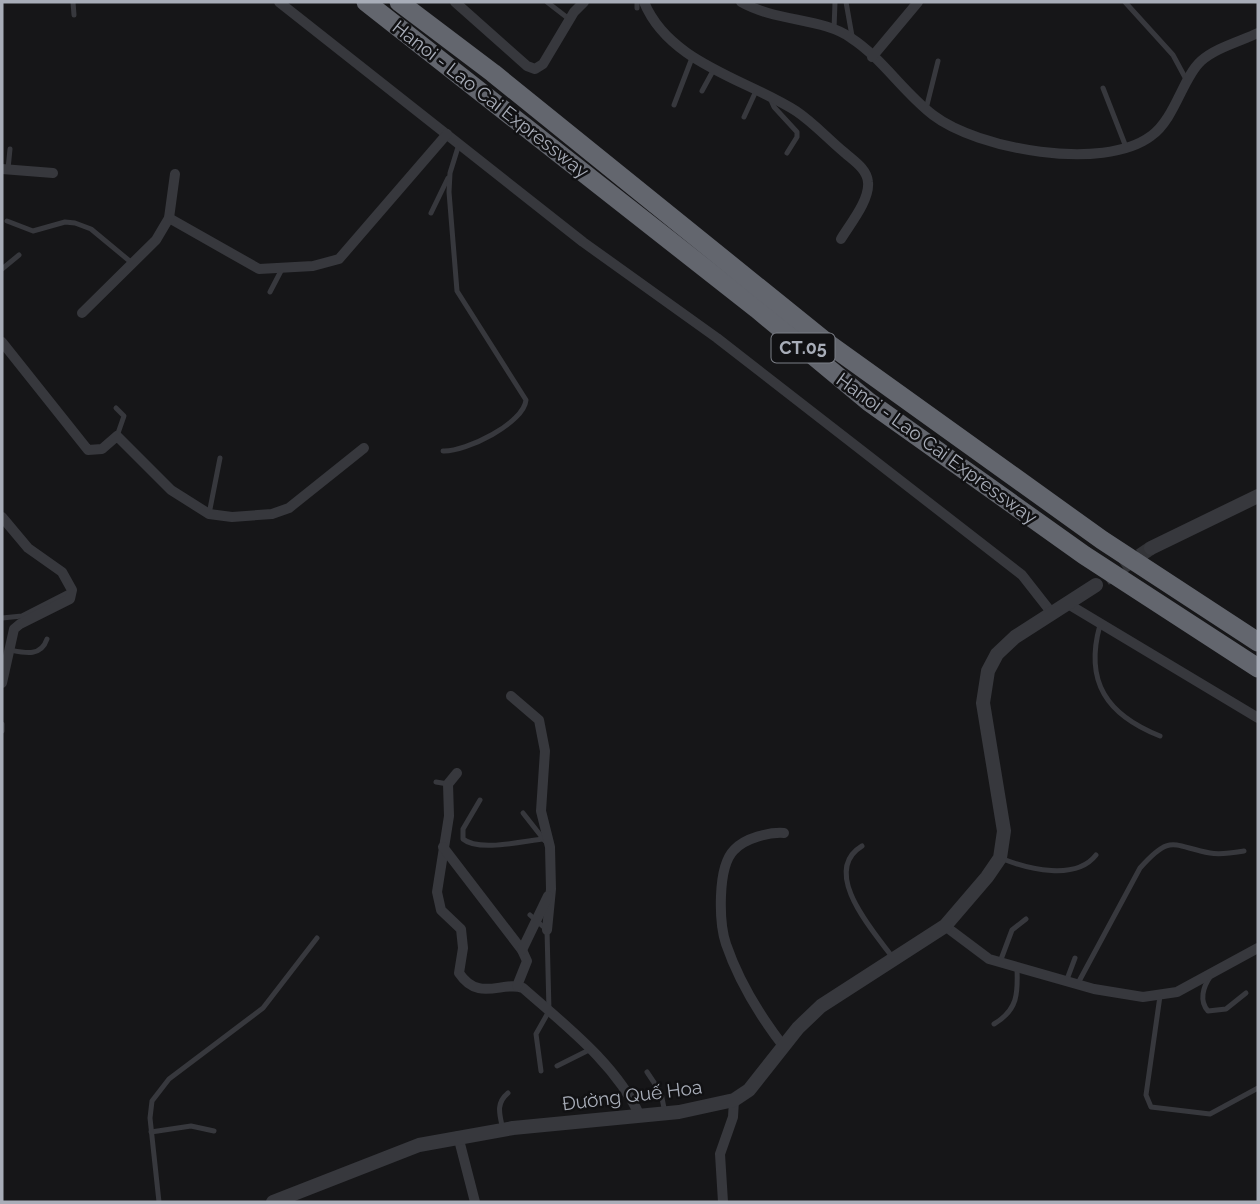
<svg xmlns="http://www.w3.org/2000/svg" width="1260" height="1204" viewBox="0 0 1260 1204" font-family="Raleway,sans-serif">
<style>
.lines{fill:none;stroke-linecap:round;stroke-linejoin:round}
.tertiary-tunnel{stroke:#333438;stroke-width:14;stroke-dasharray:14 7;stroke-linecap:butt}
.service{stroke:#37383d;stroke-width:5}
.minor{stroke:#37383d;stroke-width:10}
.tertiary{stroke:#37383d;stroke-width:14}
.motorway{stroke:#63666e;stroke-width:19}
.labels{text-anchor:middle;stroke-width:5;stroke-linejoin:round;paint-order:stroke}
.shield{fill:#111113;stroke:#7b7e86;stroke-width:2}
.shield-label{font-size:18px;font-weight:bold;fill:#a8adb8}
.street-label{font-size:19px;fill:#a8adb8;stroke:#111113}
</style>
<rect width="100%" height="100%" fill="#161618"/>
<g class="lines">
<polyline class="tertiary-tunnel" points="1105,579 1151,548"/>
<g class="service">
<polyline points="73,2 74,15"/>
<polyline points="547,2 569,19"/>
<polyline points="846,2 852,36"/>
<polyline points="1125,2 1173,55 1187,81"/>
<polyline points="637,8 637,2"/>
<polyline points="834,29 835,2"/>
<polyline points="1103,88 1126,147"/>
<polyline points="702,91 714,69"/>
<polyline points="770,98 774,107 797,132 797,137 787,153"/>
<polyline points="674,105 692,58"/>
<polyline points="926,109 938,61"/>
<polyline points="744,117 756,91"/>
<polyline points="8,169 10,149"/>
<polyline points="431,213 448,178"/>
<polyline points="7,221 33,231 65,222 75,223 91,229 132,263"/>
<polyline points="2,269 19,255"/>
<polyline points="270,292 282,269"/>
<polyline points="116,408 124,416 117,436"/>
<path d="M443,451C466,452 524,423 526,400L457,291L449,192L450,173L459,144"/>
<polyline points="209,514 220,458"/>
<polyline points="2,618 22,616 69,592"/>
<path d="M1100,625C1084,682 1107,715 1160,736"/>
<path d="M10,650C25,653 41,657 47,639"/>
<polyline points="2,724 2,731"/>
<polyline points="436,782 448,784"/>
<path d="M480,800L463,829V839C478,852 524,841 543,839"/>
<polyline points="523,813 545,841"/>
<path d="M862,846C819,872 875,933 893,958"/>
<path d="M1003,859C1028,869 1076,881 1096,855"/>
<polyline points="530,915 547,930 549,1011 536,1034 541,1071"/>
<polyline points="1000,962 1012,930 1026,919"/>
<path d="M1210,977C1203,987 1199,1001 1208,1011L1226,1009L1246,993"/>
<polyline points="1066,982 1075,958"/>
<path d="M1077,985L1140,868C1171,833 1172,846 1210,853C1221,855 1232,853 1244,851"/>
<polyline points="1160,996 1146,1095 1151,1107 1210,1114 1258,1088"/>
<path d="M994,1024C1018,1010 1018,993 1017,968"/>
<polyline points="557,1066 589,1050"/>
<polyline points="647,1072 661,1093 665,1113"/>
<path d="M503,1130C500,1115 495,1104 508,1093"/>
<polyline points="151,1132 191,1126 214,1131"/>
<polyline points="159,1202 150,1118 152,1101 169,1079 263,1008 317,938"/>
</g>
<g class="minor">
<polyline points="279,2 583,242 717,338 1022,575 1051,612"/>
<polyline points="455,2 527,66 535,69 543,64 574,12 584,2"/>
<path d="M644,2C669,63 746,79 796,111C814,123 829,140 845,153C854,161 867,169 868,182C870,200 850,224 841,239"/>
<path d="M741,2C776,22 824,18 851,38C882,58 903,92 933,115C977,149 1103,172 1151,136C1175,119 1183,77 1201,61C1215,48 1241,41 1258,33"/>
<polyline points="872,57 918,2"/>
<polyline points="2,169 53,173"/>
<polyline points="169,218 259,269 313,266 339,259 447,134"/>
<polyline points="82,313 156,240 169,218 175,174"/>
<polyline points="2,342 88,450 102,449 117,436 171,490 209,514 232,517 272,514 289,508 364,448"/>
<polyline points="2,517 28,548 62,572 72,590 70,599 20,624 14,629 2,683"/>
<polyline points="1068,604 1258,718"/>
<polyline points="511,696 539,720 545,751 541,811 550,847 551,889 547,930"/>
<path d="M457,773L448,784L449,816L437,892L441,910L461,929L463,948L459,973C479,1003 503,980 523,988C566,1026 616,1064 640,1116"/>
<path d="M784,833C769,832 745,838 734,850C717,867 719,923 726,944C739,982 760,1016 784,1047"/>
<polyline points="443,847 522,950 527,961 517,986"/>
<polyline points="945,926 989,959 1094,989 1143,997 1177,992 1258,948"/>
<polyline points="522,950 548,896"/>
<polyline points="458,1136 475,1202"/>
<polyline points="723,1202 720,1154 733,1117 734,1100"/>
</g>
<g class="tertiary">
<polyline points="1151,548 1258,496"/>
<polyline points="273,1202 419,1145 513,1128 679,1112 734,1100 749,1090 798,1028 821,1006 945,926 987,877 1000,858 1004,831 983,703 988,671 997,654 1015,637 1096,585"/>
</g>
<g class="motorway">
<polyline points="366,2 757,309 869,402 1084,555 1258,668"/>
<polyline points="399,2 493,73 826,342 1102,540 1258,642"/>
</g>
</g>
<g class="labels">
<rect class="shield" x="771.5" y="333.5" width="63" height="29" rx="5"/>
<g class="shield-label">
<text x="803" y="354">CT.05</text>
</g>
<g class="street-label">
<text transform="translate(491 99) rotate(38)" y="7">Hanoi - Lao Cai Expressway</text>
<text transform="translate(937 448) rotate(36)" y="7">Hanoi - Lao Cai Expressway</text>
<text transform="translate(632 1095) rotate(-7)" y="7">Đường Quế Hoa</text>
</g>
</g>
<rect width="1260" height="1204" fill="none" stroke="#a8adb8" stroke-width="7"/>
</svg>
